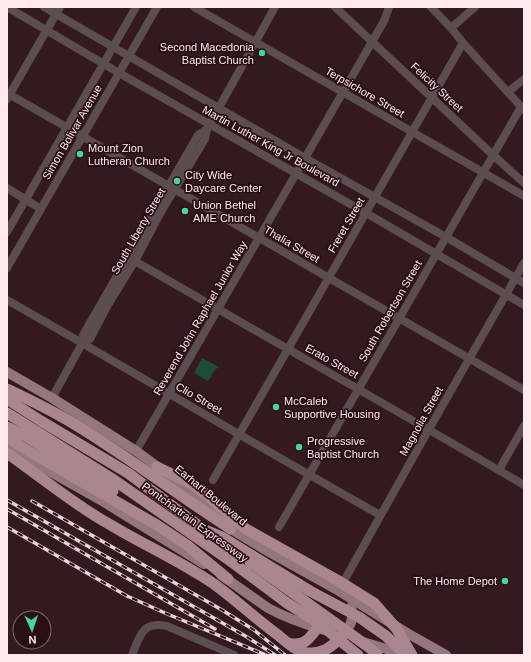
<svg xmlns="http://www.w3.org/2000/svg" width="531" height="662" viewBox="0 0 531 662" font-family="Helvetica,sans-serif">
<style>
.green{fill:#1c4d39}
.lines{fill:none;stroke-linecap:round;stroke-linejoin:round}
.minor{stroke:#5c4d50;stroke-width:8}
.major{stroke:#94767d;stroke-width:10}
.highway{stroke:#aa878f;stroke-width:11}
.rail-casing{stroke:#e8d3d8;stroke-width:3.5}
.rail{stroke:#2a0f17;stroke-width:2;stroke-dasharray:6;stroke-linecap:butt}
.highway-bridge{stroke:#aa878f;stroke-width:11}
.poi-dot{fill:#48d49d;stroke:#2a0f17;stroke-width:1.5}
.labels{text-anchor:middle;stroke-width:3.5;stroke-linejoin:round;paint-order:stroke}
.poi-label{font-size:11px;fill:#feeaee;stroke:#2a0f17;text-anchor:start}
.street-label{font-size:11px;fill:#feeaee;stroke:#2a0f17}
</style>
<rect width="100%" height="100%" fill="#341921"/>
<path class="green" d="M202,358L219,367C211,372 213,376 208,381L194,373Z"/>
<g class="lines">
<g class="minor">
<polyline points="7,7 126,77 366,213 524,305"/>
<polyline points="44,7 305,158 446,237 524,283"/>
<polyline points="194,7 524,196"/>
<polyline points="335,7 493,155 524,183"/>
<polyline points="431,7 451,28 463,43 524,110"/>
<polyline points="451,28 475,7"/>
<polyline points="508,92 524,79"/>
<polyline points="7,93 524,390"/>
<polyline points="7,99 60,7"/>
<polyline points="7,188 41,209"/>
<polyline points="7,232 136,7"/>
<path d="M128,257C260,334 393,408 524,485"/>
<polyline points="7,268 157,7"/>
<path d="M7,300C132,371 255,445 380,515"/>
<polyline points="84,340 90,339 108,305 135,261 161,212 205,139 207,129 275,7"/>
<polyline points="52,398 84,340 83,335 198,135 207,129"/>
<polyline points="136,451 384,21 386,16 389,7"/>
<polyline points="499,470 524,426"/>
<polyline points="213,480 463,43"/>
<polyline points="279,527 521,107"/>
<polyline points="340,588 429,429 524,263"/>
<path d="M132,655C140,636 142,621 167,626L234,655"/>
</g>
<g class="major">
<polyline points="7,372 52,398 136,451 196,495 231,529 269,552 339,591 407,633 446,655"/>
<polyline points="7,446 22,456 104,502 204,564"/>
<path d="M221,575L268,608C286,618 304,624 324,630"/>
<path d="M342,636C351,625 354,621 351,607"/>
<polyline points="363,642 407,655"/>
</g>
<g class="highway">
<path d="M7,389C28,399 49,409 69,421C125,454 176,494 231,529"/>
<polyline points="7,399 41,421 128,473 203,529"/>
<polyline points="7,413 114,480 232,562"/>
<polyline points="7,427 27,437 113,491"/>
<polyline points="7,437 25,449 157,525 187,545 228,579"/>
<path d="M7,453C41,477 73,504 109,524C144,545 180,561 214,584C236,600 256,619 278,635C285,641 293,649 303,652C320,656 331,648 342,636"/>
<polyline points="157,467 192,484 206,494 230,516"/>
<path d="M288,643C303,647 309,640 317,628"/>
</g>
<g class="rail-casing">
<g id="rail">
<polyline points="7,500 247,637 275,655"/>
<polyline points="32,501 222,610 254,630 285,655"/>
<polyline points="7,509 215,629"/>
<polyline points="7,527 127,596 165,613 266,655"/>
</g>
</g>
<use href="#rail" class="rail"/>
<g class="highway-bridge">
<polyline points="230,516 246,529 337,580 374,603 396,628 412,655"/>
<polyline points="203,529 222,537 310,591 359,617 386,636 406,655"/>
<polyline points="232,562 287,603 317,622 358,655"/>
<polyline points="250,562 370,648 377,655"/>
</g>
</g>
<g class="poi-dot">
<circle cx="262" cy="53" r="4"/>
<circle cx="80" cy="154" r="4"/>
<circle cx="177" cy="181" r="4"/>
<circle cx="185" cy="211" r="4"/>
<circle cx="276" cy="407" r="4"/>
<circle cx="299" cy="447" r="4"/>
<circle cx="505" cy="581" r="4"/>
</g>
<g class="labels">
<g class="poi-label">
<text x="254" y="51" text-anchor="end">Second Macedonia<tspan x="254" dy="13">Baptist Church</tspan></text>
<text x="88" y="152">Mount Zion<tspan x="88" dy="13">Lutheran Church</tspan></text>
<text x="185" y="179">City Wide<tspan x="185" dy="13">Daycare Center</tspan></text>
<text x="193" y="209">Union Bethel<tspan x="193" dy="13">AME Church</tspan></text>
<text x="284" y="405">McCaleb<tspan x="284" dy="13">Supportive Housing</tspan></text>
<text x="307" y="445">Progressive<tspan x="307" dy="13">Baptist Church</tspan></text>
<text x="497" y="585" text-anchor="end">The Home Depot</text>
</g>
<g class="street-label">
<text transform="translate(437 87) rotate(43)" y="4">Felicity Street</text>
<text transform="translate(365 92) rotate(30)" y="4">Terpsichore Street</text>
<text transform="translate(72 132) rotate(-60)" y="4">Simon Bolivar Avenue</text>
<text transform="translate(271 146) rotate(29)" y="4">Martin Luther King Jr Boulevard</text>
<text transform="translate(346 225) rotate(-60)" y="4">Freret Street</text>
<text transform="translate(138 231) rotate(-60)" y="4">South Liberty Street</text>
<text transform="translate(292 244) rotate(30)" y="4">Thalia Street</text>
<text transform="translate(390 311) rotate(-60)" y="4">South Robertson Street</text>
<text transform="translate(200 318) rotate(-60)" y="4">Reverend John Raphael Junior Way</text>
<text transform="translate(332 361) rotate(29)" y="4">Erato Street</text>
<text transform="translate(199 398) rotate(30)" y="4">Clio Street</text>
<text transform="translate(421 421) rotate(-61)" y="4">Magnolia Street</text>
<text transform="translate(211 495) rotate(39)" y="4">Earhart Boulevard</text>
<text transform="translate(195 522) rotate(36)" y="4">Pontchartrain Expressway</text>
</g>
</g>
<rect width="531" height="662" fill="none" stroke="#feeaee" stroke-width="16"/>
<g transform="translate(32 630) rotate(177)"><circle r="19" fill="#2a0f17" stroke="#7f676d"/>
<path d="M0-3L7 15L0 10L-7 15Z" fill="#48d49d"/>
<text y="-6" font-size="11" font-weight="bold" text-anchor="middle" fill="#feeaee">N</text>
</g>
</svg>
